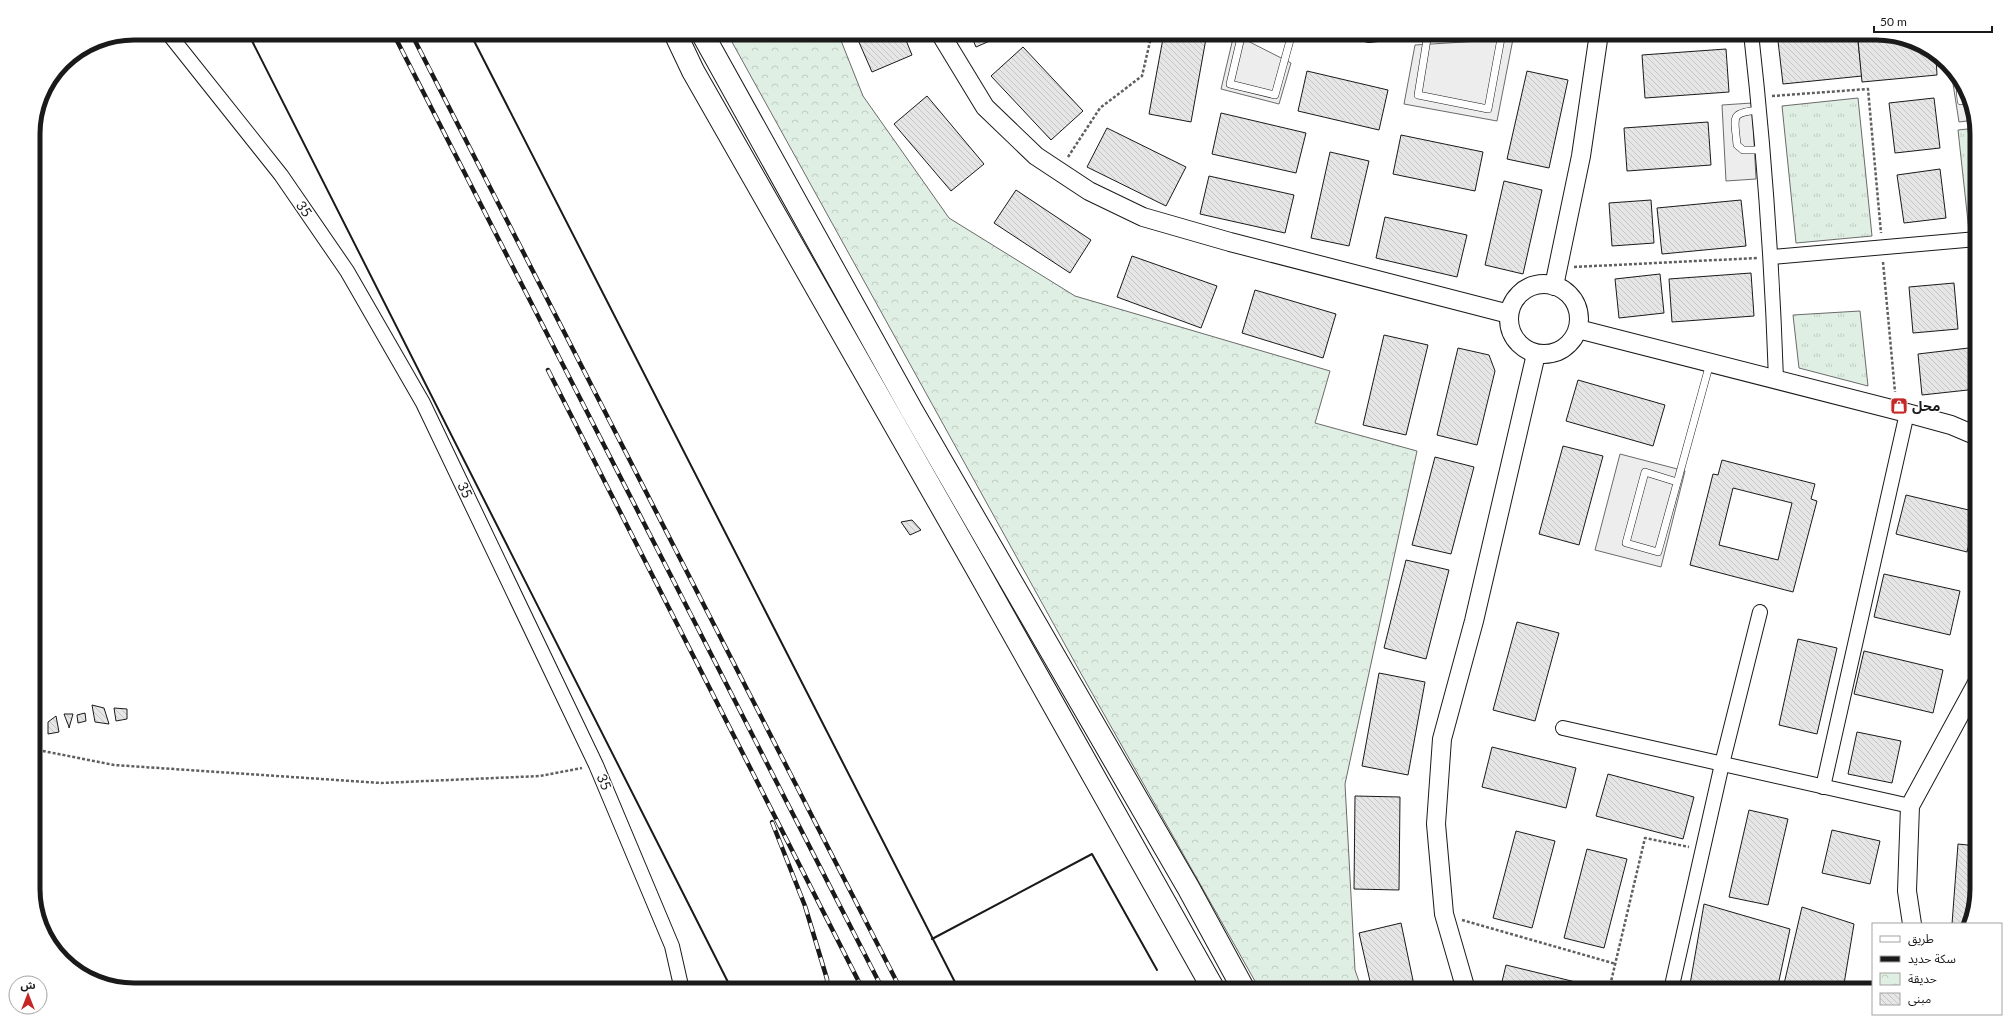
<svg xmlns="http://www.w3.org/2000/svg" width="2010" height="1023" viewBox="0 0 2010 1023" font-family="Lato,'Noto Sans Arabic',sans-serif">
<style>
.grass{fill:url(#grass-tufts);stroke:#6a6a6a}
.park{fill:url(#park-crowns);stroke:#6a6a6a}
.parking{fill:#ededed;stroke:#6a6a6a}
.building{fill:url(#building-back-hatch);stroke:#1a1a1a;fill-rule:evenodd}
.lines{fill:none;stroke-linecap:round;stroke-linejoin:round}
.service-casing{stroke:#1a1a1a;stroke-width:8}
.minor-casing{stroke:#1a1a1a;stroke-width:16}
.tertiary-casing{stroke:#1a1a1a;stroke-width:20}
.primary-casing{stroke:#1a1a1a;stroke-width:24}
.path{stroke:#5f5f5f;stroke-width:2.5;stroke-dasharray:3 2;stroke-linecap:butt}
.service{stroke:#fff;stroke-width:7}
.minor{stroke:#fff;stroke-width:14}
.tertiary{stroke:#fff;stroke-width:18}
.primary{stroke:#fff;stroke-width:22}
.rail-casing{stroke:#1a1a1a;stroke-width:4.5}
.rail{stroke:#fff;stroke-width:3;stroke-dasharray:9;stroke-linecap:butt}
.wall{stroke:#1a1a1a;stroke-width:2}
.labels{text-anchor:middle;stroke-width:3;stroke-linejoin:round;paint-order:stroke}
.street-label{font-size:14px;fill:#1a1a1a;stroke:#fff}
.poi-label{font-size:14px;font-weight:bold;fill:#1a1a1a;stroke:#fff;text-anchor:start}
.rim{fill:none;stroke:#1a1a1a;stroke-width:5}
</style>
<defs>
<pattern id="grass-tufts" width="24" height="20" patternUnits="userSpaceOnUse"><rect width="24" height="20" fill="#e0efe3"/><path d="M3 7l-1-3M5 7V3M7 7l1-3M15 17l-1-3M17 17v-4M19 17l1-3" fill="none" stroke="#c0ccc2"/></pattern>
<pattern id="park-crowns" width="20" height="18" patternUnits="userSpaceOnUse"><rect width="20" height="18" fill="#e0efe3"/><path d="M2 6a3 3 0 1 1 6 0M12 15a3 3 0 1 1 6 0" fill="none" stroke="#c0ccc2"/></pattern>
<pattern id="building-back-hatch" width="6" height="6" patternUnits="userSpaceOnUse"><rect width="6" height="6" fill="#e6e6e6"/><path d="M-1 5l2 2M0 0l6 6M5-1l2 2" fill="none" stroke="#c5c5c5"/></pattern>
</defs>
<rect width="100%" height="100%" fill="#fff"/>
<g class="grass">
<polygon points="1858,98 1872,236 1796,243 1782,106"/>
<polygon points="1977,128 1977,230 1969,231 1958,130"/>
<polygon points="1860,311 1868,386 1799,368 1793,315"/>
</g>
<polygon class="park" points="727,33 838,33 863,96 949,218 1075,296 1330,371 1315,423 1417,451 1345,784 1355,970 1362,990 1260,990 1079,670"/>
<g class="parking">
<polygon points="1234,34 1291,63 1279,104 1221,89"/>
<polygon points="1513,39 1497,121 1404,104 1415,45"/>
<polygon points="1951,71 1960,78 1974,120 1959,122"/>
<polygon points="1752,103 1756,179 1726,181 1722,105"/>
<polygon points="1620,454 1685,471 1661,567 1595,550"/>
</g>
<g class="building">
<polygon points="855,33 903,33 912,55 872,72"/>
<polygon points="970,33 1008,33 976,47"/>
<polygon points="1164,33 1207,33 1191,122 1149,114"/>
<polygon points="1849,33 1857,33 1862,76 1783,84 1778,41"/>
<polygon points="1892,37 1920,43 1936,57 1937,75 1862,82 1858,40"/>
<polygon points="1023,47 1083,111 1051,140 991,76"/>
<polygon points="1726,49 1729,92 1645,98 1642,55"/>
<polygon points="1307,71 1388,90 1379,130 1298,111"/>
<polygon points="1527,71 1568,80 1549,168 1507,159"/>
<polygon points="927,96 984,164 951,191 894,124"/>
<polygon points="1934,98 1940,148 1895,153 1889,103"/>
<polygon points="1221,113 1306,133 1296,173 1212,154"/>
<polygon points="1708,122 1711,165 1627,171 1624,128"/>
<polygon points="1107,128 1186,167 1166,206 1087,167"/>
<polygon points="1401,135 1483,152 1475,191 1393,174"/>
<polygon points="1330,152 1369,161 1349,246 1311,238"/>
<polygon points="1940,169 1946,218 1904,223 1897,175"/>
<polygon points="1209,176 1294,195 1285,233 1200,214"/>
<polygon points="1504,181 1542,190 1523,274 1485,265"/>
<polygon points="1016,190 1091,240 1070,273 994,223"/>
<polygon points="1651,200 1654,243 1612,246 1609,203"/>
<polygon points="1741,200 1746,246 1662,254 1657,208"/>
<polygon points="1385,217 1467,235 1457,277 1376,258"/>
<polygon points="1132,256 1217,286 1201,328 1117,297"/>
<polygon points="1751,273 1754,316 1672,322 1669,279"/>
<polygon points="1660,274 1664,313 1619,318 1615,279"/>
<polygon points="1954,283 1958,329 1913,333 1909,287"/>
<polygon points="1255,290 1336,314 1323,358 1242,333"/>
<polygon points="1384,335 1428,345 1406,435 1363,425"/>
<polygon points="1977,347 1977,389 1922,395 1918,354"/>
<polygon points="1458,348 1489,355 1495,371 1477,445 1437,435"/>
<polygon points="1578,380 1665,405 1653,446 1566,421"/>
<polygon points="1563,446 1603,456 1579,545 1539,534"/>
<polygon points="1435,457 1474,467 1451,554 1412,545"/>
<path d="M1722,460L1815,484L1811,499L1817,501L1793,592L1690,565L1713,474L1718,475ZM1733,488L1792,503L1778,560L1719,545Z"/>
<polygon points="1906,495 1977,512 1967,552 1896,534"/>
<polygon points="912,520 921,530 910,535 901,522"/>
<polygon points="1977,528 1977,564 1969,562"/>
<polygon points="1406,560 1449,570 1426,659 1384,648"/>
<polygon points="1884,574 1960,591 1950,635 1874,617"/>
<polygon points="1517,622 1559,633 1535,721 1493,710"/>
<polygon points="1798,639 1837,648 1817,734 1779,725"/>
<polygon points="1864,651 1943,670 1933,713 1854,694"/>
<polygon points="1379,673 1425,682 1408,775 1362,766"/>
<polygon points="92,705 104,708 109,724 95,722"/>
<polygon points="114,708 127,709 127,719 116,721"/>
<polygon points="85,713 86,721 78,723 77,715"/>
<polygon points="64,714 73,714 69,728 69,727"/>
<polygon points="56,716 59,732 48,734 48,722"/>
<polygon points="1857,732 1901,741 1892,783 1848,774"/>
<polygon points="1492,747 1576,768 1566,808 1482,787"/>
<polygon points="1608,774 1694,797 1683,839 1596,816"/>
<polygon points="1355,796 1400,797 1399,890 1354,889"/>
<polygon points="1749,810 1788,819 1768,905 1729,897"/>
<polygon points="1832,830 1880,841 1870,884 1822,873"/>
<polygon points="1516,831 1555,841 1532,928 1493,918"/>
<polygon points="1958,844 1977,846 1977,889 1969,924 1952,924"/>
<polygon points="1587,849 1627,859 1604,948 1564,938"/>
<polygon points="1704,904 1790,929 1777,990 1689,990"/>
<polygon points="1802,907 1854,924 1843,990 1803,990 1784,984"/>
<polygon points="1401,923 1415,990 1372,990 1359,933"/>
<polygon points="1506,965 1592,986 1591,990 1500,990"/>
</g>
<g class="lines">
<g class="service-casing">
<g id="service">
<polyline points="1242,33 1230,84 1275,95 1292,33"/>
<polyline points="1428,33 1418,95 1488,109 1502,33"/>
<polyline points="1959,77 1961,101"/>
<path d="M1760,110C1728,112 1735,118 1737,145L1743,150H1763"/>
<polyline points="1677,482 1645,472 1626,543 1658,552 1710,363"/>
</g>
</g>
<g class="minor-casing">
<g id="minor">
<polyline points="168,33 281,175 347,271 423,403 596,765 672,946 682,990"/>
<polyline points="1361,33 1369,35 1385,33"/>
<path d="M1751,33C1764,148 1772,263 1776,379"/>
<polyline points="1772,257 1977,239"/>
<polyline points="1563,728 1910,806"/>
<polyline points="1823,787 1907,413"/>
<polyline points="1671,990 1722,764 1760,612"/>
</g>
</g>
<g class="tertiary-casing">
<g id="tertiary">
<polyline points="940,33 985,107 1036,156 1089,191 1143,217 1230,242 1509,314"/>
<circle cx="1544" cy="319" r="35"/>
<polyline points="1554,286 1581,156 1599,33"/>
<polyline points="1578,329 1907,413 1951,425 1977,436"/>
<polyline points="1912,924 1907,891 1910,806 1977,683"/>
<polyline points="1466,990 1444,914 1436,824 1442,739 1474,621 1536,354"/>
</g>
</g>
<g class="primary-casing">
<g id="primary">
<polyline points="675,33 693,71 976,567 1214,990"/>
<polyline points="702,33 911,409 1189,889 1244,990"/>
</g>
</g>
<g class="path">
<polyline points="1772,96 1868,89 1881,233"/>
<polyline points="1068,157 1100,108 1142,76 1152,33"/>
<polyline points="1883,262 1895,392"/>
<polyline points="1574,267 1757,258"/>
<polyline points="33,749 114,765 381,783 540,776 582,768"/>
<polyline points="1462,920 1616,964"/>
<polyline points="1609,990 1645,838 1689,847"/>
</g>
<use href="#service" class="service"/>
<use href="#minor" class="minor"/>
<use href="#tertiary" class="tertiary"/>
<use href="#primary" class="primary"/>
<g class="rail-casing">
<g id="rail">
<polyline points="393,33 883,990"/>
<polyline points="411,33 901,990"/>
<polyline points="548,370 863,990"/>
<polyline points="772,822 805,906 827,979 827,990"/>
</g>
</g>
<use href="#rail" class="rail"/>
<g class="wall">
<polyline points="248,33 732,990"/>
<polyline points="470,33 959,990"/>
<polyline points="932,939 1092,854 1157,970"/>
</g>
</g>
<defs>
<g id="shop-square" transform="scale(0.9)"><rect x="-9" y="-9" width="18" height="18" rx="4" fill="#c62828" stroke="#fff"/><path d="M-5-2.5h2.3a2.7 3.5 0 0 1 5.4 0H5L5.5 6h-11ZM-1.5-2.5h3a1.5 2.3 0 0 0-3 0Z" fill="#fff"/></g>
</defs>
<g fill-rule="evenodd">
<use href="#shop-square" x="1899" y="406"/>
</g>
<g class="labels">
<g class="street-label">
<text transform="translate(304 209) rotate(55)" y="5">35</text>
<text transform="translate(465 490) rotate(64)" y="5">35</text>
<text transform="translate(604 782) rotate(67)" y="5">35</text>
</g>
<g class="poi-label">
<text x="1912" y="411">محل</text>
</g>
</g>
<path d="M0 0H2010V1023H0ZM134 40H1876A94 94 0 0 1 1970 134V889A94 94 0 0 1 1876 983H134A94 94 0 0 1 40 889V134A94 94 0 0 1 134 40Z" fill="#fff" fill-rule="evenodd"/>
<path class="rim" d="M134 40H1876A94 94 0 0 1 1970 134V889A94 94 0 0 1 1876 983H134A94 94 0 0 1 40 889V134A94 94 0 0 1 134 40Z"/>
<rect x="1872" y="923" width="130" height="92" fill="#ffffff" stroke="#a3a3a3"/>
<rect x="1880" y="936" width="20" height="6" fill="#ffffff" stroke="#a3a3a3"/>
<text x="1908" y="943" font-size="12" fill="#1a1a1a">طريق</text>
<rect x="1880" y="956" width="20" height="6" fill="#1a1a1a" stroke="#a3a3a3"/>
<text x="1908" y="963" font-size="12" fill="#1a1a1a">سكة حديد</text>
<rect x="1880" y="973" width="20" height="12" fill="url(#park-crowns)" stroke="#a3a3a3"/>
<text x="1908" y="983" font-size="12" fill="#1a1a1a">حديقة</text>
<rect x="1880" y="993" width="20" height="12" fill="url(#building-back-hatch)" stroke="#a3a3a3"/>
<text x="1908" y="1003" font-size="12" fill="#1a1a1a">مبنى</text>
<g transform="translate(28 995)"><circle r="19" fill="#ffffff" stroke="#a3a3a3"/>
<path d="M0-3L7 15L0 10L-7 15Z" fill="#c62828"/>
<text y="-6" font-size="11" font-weight="bold" text-anchor="middle" fill="#1a1a1a">ش</text>
</g>
<path d="M1874 26v6h118v-6" fill="none" stroke="#1a1a1a" stroke-width="2"/>
<text x="1880" y="26" font-size="12" fill="#1a1a1a" stroke="#ffffff" stroke-width="3" paint-order="stroke">50 m</text>
</svg>
